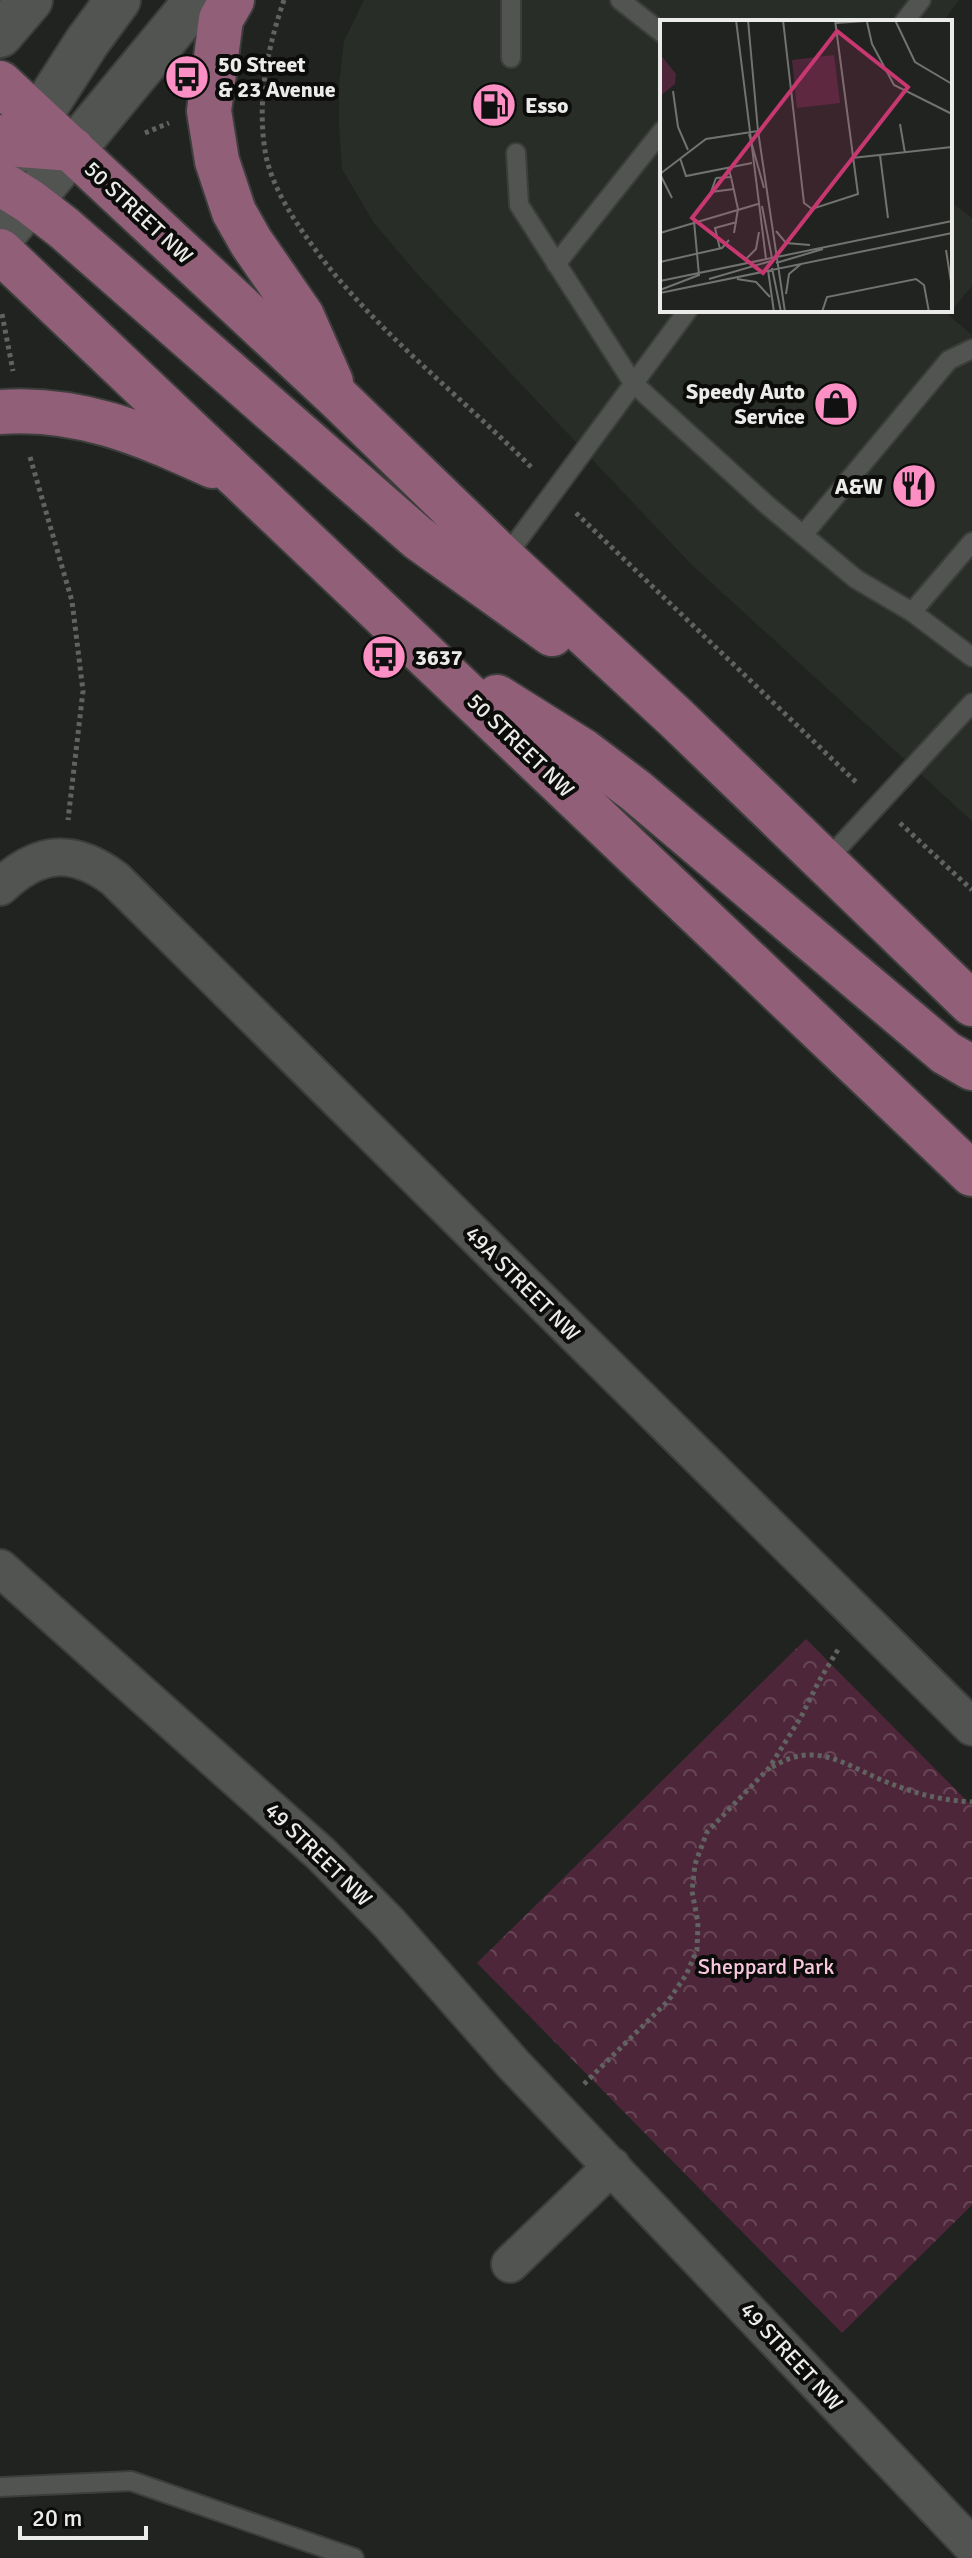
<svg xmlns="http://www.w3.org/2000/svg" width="972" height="2558" viewBox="0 0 972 2558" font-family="Signika,sans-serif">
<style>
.built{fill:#282e27}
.park{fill:url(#park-crowns)}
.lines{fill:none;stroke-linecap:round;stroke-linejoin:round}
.lane-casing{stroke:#3c3e3c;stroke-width:22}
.street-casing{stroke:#3c3e3c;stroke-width:40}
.secondary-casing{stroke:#3c3e3c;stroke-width:48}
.primary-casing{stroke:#3c3e3c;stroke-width:48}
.path{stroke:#616361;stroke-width:5;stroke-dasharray:4 4;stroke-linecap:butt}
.lane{stroke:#525452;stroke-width:18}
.street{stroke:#525452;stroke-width:36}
.secondary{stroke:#525452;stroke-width:44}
.primary{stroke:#915f77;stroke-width:44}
.labels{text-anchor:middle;stroke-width:8;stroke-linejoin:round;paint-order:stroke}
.poi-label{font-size:22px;font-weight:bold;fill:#ebecea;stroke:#0c0c0b;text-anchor:start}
.street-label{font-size:22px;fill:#ebecea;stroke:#0c0c0b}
.park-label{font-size:22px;fill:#fac8de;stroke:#0c0c0b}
.inset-road{fill:none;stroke:#727371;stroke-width:2}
.view{fill:#c83870;fill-opacity:0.15;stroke:#c83870;stroke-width:4}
.inset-edge{fill:none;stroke:#ebecea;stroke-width:4}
</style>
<defs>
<pattern id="park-crowns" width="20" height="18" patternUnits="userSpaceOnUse" patternTransform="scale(2)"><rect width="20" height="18" fill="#4d2639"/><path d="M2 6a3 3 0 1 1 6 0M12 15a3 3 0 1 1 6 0" fill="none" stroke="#674656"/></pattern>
</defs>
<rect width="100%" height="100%" fill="#212321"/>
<polygon class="built" points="364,0 959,0 943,22 662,22 662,310 950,310 950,201 972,218 972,286 948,315 972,335 972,821 690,563 421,278 374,223 342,169 339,125 339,85 344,41"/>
<polygon class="park" points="806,1639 972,1806 972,2205 842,2333 477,1963"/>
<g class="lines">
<g class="lane-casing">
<g id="lane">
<polyline points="511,0 511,58"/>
<polyline points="620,0 662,33"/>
<polyline points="904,22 921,0"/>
<polyline points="516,153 519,205 633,383 767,505 856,579 912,612"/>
<polyline points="556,264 662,131"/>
<polyline points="803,535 949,360 972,349"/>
<polyline points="972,542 912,612 972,657"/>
<polyline points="504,559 688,310"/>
<polyline points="825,862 972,703"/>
<polyline points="0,2487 131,2481 354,2558"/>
</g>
</g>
<g class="street-casing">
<g id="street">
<path d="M0,887C38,851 72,847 115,879L972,1727"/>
<polyline points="0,1568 321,1854 389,1923 514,2065 972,2546"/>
<polyline points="510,2264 612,2166"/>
</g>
</g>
<g class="secondary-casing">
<g id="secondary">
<polyline points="0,35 30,0"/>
<polyline points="17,151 87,42 118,0"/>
<polyline points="0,238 197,0"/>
</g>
</g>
<g class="primary-casing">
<g id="primary">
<polyline points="232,0 221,19 209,111 217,161 234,212 251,242 302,316 331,382"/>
<polyline points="0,83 338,398 504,559 676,718 972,1004"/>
<polyline points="0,137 20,145 72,149"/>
<polyline points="0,183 29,201 64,228 418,538 552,634"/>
<polyline points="0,251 972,1174"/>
<path d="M0,412C80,406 142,434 213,466"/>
<polyline points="497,697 583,751 636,791 946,1053 972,1068"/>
</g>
</g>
<g class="path">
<path d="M284,0C267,49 256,104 266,156C272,185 290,214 307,238C369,327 457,392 533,469"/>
<polyline points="145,133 169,123"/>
<polyline points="2,314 13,371"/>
<polyline points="30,457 72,601 83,691 68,820"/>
<polyline points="576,513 857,783"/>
<polyline points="900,823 972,890"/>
<path d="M772,1767C784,1760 798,1754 813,1755C835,1756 857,1769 877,1778C910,1792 936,1800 972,1802"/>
<polyline points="584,2084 668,2001 686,1975 697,1950 698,1923 692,1891 695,1864 707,1832 769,1768 801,1717 819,1681 839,1648"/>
</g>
<use href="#lane" class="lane"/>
<use href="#street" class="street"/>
<use href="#secondary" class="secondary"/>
<use href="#primary" class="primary"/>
</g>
<defs>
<g id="bus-disc" transform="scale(2.3)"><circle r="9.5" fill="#fc8fc3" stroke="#0c0c0b"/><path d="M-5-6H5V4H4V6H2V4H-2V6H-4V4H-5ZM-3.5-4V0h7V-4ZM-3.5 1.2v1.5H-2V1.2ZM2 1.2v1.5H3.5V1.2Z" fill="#111"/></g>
<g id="fuel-disc" transform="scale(2.3)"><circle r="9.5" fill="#fc8fc3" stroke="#0c0c0b"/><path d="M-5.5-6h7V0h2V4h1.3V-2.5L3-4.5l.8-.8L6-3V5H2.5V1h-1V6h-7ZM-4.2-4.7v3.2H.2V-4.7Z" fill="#111"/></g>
<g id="shop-disc" transform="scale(2.3)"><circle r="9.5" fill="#fc8fc3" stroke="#0c0c0b"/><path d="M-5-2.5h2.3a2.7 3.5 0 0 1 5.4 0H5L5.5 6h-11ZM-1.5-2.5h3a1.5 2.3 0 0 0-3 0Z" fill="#111"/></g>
<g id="restaurant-disc" transform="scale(2.3)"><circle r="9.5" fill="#fc8fc3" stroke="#0c0c0b"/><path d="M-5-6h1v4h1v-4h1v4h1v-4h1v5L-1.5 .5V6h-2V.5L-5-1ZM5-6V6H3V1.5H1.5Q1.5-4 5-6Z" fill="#111"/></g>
</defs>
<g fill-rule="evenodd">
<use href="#bus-disc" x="187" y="77"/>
<use href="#fuel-disc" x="494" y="105"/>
<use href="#shop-disc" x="836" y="404"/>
<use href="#restaurant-disc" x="914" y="486"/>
<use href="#bus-disc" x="384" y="657"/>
</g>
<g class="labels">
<g class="poi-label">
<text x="218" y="72">50 Street<tspan x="218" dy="25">&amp; 23 Avenue</tspan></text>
<text x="525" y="113">Esso</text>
<text x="805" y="399" text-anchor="end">Speedy Auto<tspan x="805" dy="25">Service</tspan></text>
<text x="883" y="494" text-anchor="end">A&amp;W</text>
<text x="415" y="665">3637</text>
</g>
<g class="street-label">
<text transform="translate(139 212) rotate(43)" y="8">50 STREET NW</text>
<text transform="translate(521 745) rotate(44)" y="8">50 STREET NW</text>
<text transform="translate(523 1283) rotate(45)" y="8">49A STREET NW</text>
<text transform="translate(319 1854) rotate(44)" y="8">49 STREET NW</text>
<text transform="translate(792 2356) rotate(47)" y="8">49 STREET NW</text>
</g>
<g class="park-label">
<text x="766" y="1974">Sheppard Park</text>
</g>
</g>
<g transform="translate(660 20)">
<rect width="292" height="292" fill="#212321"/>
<path d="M0,34L16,54L15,64L0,76ZM174,35L180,83L137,88L132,40Z" fill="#4d2639"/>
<path class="inset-road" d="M76,0L106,239M88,0L98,111L125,292M123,0L144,183L152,189L198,174L175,0M235,0L255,42L292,64M207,2L212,24L234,65L292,94M176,3L219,0M13,71L18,107L28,130M240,104L245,133M89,114L104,168M220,135L228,198M20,138L26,156L92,143M192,138L292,127M0,154L46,119L98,111M0,154L12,178M71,157L78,189L74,213M56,158L51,172L74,169M56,158L71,157L68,147M102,186L112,238M116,211L126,223L150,225M0,213L98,184M60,229L55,208L77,202M286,230L292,268M85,240L96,229L99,212M0,242L62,228L69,220M116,243L163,229M112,248L121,292M108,250L114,292M49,259L111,241M77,259L96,262L110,277M0,261L292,201M0,270L39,255L34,201M0,273L292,213M126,274L129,254L141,244M162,292L167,277L256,259L264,265L269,292"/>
<path class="view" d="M177,11L248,67L103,253L32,198Z"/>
<rect width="292" height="292" class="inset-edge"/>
</g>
<path d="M20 2526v12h126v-12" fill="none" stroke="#ebecea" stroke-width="4"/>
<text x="32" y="2526" font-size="24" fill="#ebecea" stroke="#0c0c0b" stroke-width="6" paint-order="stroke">20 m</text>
</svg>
